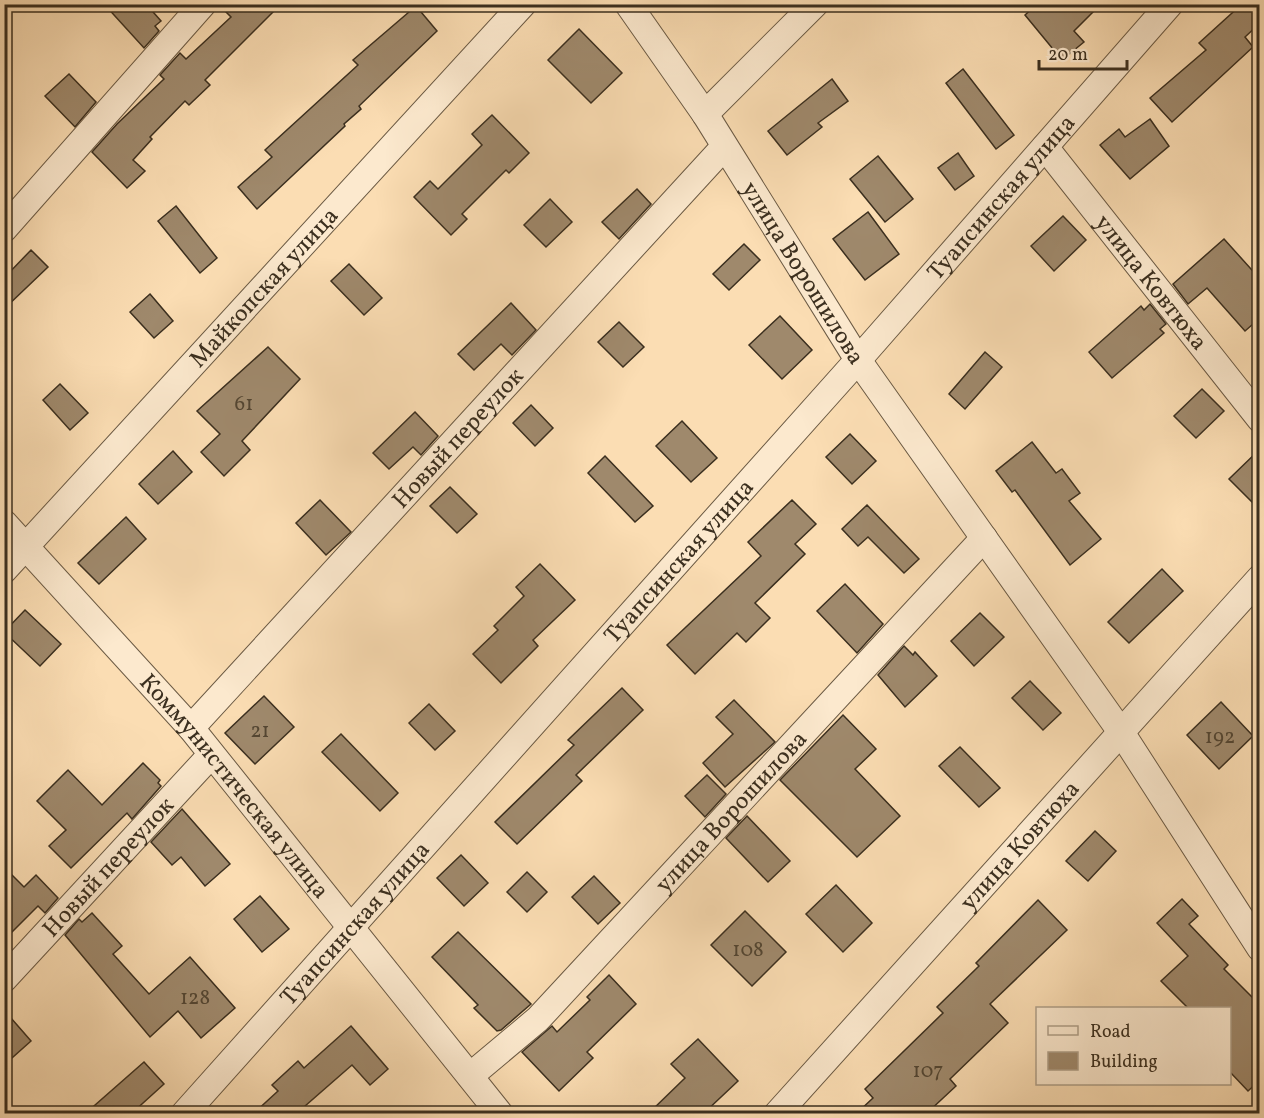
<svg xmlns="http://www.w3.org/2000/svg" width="1264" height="1118" viewBox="0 0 1264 1118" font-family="Vollkorn,serif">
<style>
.building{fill:#9f896c;stroke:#3b2f1f;stroke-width:1.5}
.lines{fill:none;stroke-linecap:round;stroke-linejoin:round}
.street-casing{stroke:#6b5a44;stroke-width:28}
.street{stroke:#fce9ce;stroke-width:26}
.labels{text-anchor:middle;stroke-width:4.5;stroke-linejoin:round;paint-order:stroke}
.number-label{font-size:21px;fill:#544632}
.street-label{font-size:24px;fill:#3b2f1f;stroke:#fce9ce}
</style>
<rect width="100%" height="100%" fill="#fbddb3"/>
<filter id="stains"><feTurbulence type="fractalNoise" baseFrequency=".00333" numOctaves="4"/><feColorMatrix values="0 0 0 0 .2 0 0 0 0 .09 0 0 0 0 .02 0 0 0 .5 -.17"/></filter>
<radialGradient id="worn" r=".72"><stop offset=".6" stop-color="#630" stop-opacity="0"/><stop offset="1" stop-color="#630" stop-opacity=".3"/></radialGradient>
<g class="building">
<polygon points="104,4 146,4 161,21 155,26 159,31 144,48"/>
<polygon points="218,4 281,4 205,80 210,85 189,105 185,101 150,137 152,139 133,160 145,171 127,188 92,152 117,124 164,79 160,75 180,53 186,59 231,17"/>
<polygon points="1037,4 1101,4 1074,31 1084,42 1062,60 1025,15"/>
<polygon points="1242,4 1246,4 1260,20 1260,23 1245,37 1253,47 1172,122 1150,98 1206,50 1199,43"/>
<polygon points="416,6 437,31 359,106 361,109 344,124 345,126 257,209 238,187 272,157 265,150 358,65 353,60"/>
<polygon points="579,29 622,73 591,103 548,60"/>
<polygon points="963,69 1014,135 996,149 946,83"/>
<polygon points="69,74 96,102 75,127 45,96"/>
<polygon points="832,79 848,101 818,123 822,127 787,155 768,131"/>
<polygon points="492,115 529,153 509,173 506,170 462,214 467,219 451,235 414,197 430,181 438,189 482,145 472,134"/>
<polygon points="1150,119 1169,146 1130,179 1100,145 1119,129 1125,137"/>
<polygon points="958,153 974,176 955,190 938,168"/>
<polygon points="878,156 913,199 885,222 850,179"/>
<polygon points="637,189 651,204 619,239 602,222"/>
<polygon points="550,199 572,222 546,247 524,225"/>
<polygon points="176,206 217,258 200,273 158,221"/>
<polygon points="868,212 899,254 865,280 833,239"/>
<polygon points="1063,216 1086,240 1054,271 1031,246"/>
<polygon points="1224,239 1260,279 1260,318 1245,331 1207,288 1188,304 1173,284"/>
<polygon points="744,244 760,260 729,290 713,274"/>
<polygon points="31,250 48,267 4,309 4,278"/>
<polygon points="349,264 382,298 364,315 331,281"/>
<polygon points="150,294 173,321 154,338 130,312"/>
<polygon points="511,303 536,330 512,355 501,344 474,370 458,354"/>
<polygon points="1150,304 1166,324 1160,329 1164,333 1112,378 1089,352 1141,306 1144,310"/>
<polygon points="780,316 812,350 782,379 749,345"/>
<polygon points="619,322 644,347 623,367 598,342"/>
<polygon points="268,347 300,379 242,441 250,450 224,476 201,452 220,434 197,411"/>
<polygon points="985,352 1002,367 965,409 949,394"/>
<polygon points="60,384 88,413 70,430 43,400"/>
<polygon points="1202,389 1224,411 1196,438 1174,416"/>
<polygon points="531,405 553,428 535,446 513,423"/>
<polygon points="415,412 438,436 421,455 413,447 389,469 373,453"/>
<polygon points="682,421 717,458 691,482 656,446"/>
<polygon points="850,434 876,461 852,484 826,457"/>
<polygon points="1032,442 1056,473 1062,469 1080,493 1069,501 1101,539 1070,565 1015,490 1012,492 996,471"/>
<polygon points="1260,449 1260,510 1229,479"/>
<polygon points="173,451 192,472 158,504 139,484"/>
<polygon points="605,456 653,506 635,522 588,473"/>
<polygon points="450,487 477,514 457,533 430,506"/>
<polygon points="320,500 351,532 326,555 296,523"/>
<polygon points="792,500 816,524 795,544 805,554 755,603 770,618 746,642 737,633 695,674 667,645 761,556 748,542"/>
<polygon points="867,505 919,559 904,573 868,537 858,546 842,529"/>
<polygon points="126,517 146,539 99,584 78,563"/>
<polygon points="540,564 575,600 533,640 538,646 501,683 473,654 498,630 494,626 524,596 516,587"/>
<polygon points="1162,569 1183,591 1129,643 1108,622"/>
<polygon points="845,584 883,624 857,653 817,611"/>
<polygon points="25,610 61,644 40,666 4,632"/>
<polygon points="980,613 1004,637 974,666 951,641"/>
<polygon points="904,646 913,655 915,652 937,676 905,707 878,675"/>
<polygon points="1030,681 1061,713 1043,730 1012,698"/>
<polygon points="622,688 643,710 576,775 582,781 517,844 495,822 574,745 568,740"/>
<polygon points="264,696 294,727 255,764 225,733"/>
<polygon points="734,700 775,742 725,787 703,763 733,734 716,717"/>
<polygon points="1221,702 1253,736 1219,769 1187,735"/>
<polygon points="429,704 455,731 435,750 409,723"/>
<polygon points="843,715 876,749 855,769 900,816 857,857 780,780"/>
<polygon points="341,734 398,793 380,811 322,752"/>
<polygon points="960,747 1000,788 979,807 939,766"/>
<polygon points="143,763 160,780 158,783 161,786 132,819 127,813 71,868 49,846 66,830 37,801 68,770 102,805"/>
<polygon points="707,775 726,794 705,817 685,796"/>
<polygon points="182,809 230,864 205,886 181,857 172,865 151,842"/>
<polygon points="747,816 790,861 768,882 726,838"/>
<polygon points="1095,831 1116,851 1088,881 1066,861"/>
<polygon points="461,855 488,883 464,906 437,878"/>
<polygon points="4,867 24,887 36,875 58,898 45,913 38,906 4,940"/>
<polygon points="527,872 547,892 527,912 507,892"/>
<polygon points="594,876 620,903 598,924 572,897"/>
<polygon points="836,885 872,923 843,952 806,914"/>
<polygon points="260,896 289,929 262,952 234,919"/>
<polygon points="1182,899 1198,916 1189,924 1228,965 1224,969 1260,1005 1260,1080 1248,1091 1230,1072 1230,1008 1188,1008 1161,981 1188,956 1157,923"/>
<polygon points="1038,900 1067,930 990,1004 1008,1023 950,1079 956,1086 927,1113 857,1113 873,1098 865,1089 943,1013 937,1007 979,966 976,963"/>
<polygon points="745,911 786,952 752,986 711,945"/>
<polygon points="92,913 122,946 113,954 149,994 190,957 235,1008 201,1038 178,1011 150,1037 65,935 79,919 82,922"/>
<polygon points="458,932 531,1004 501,1030 497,1031 474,1008 478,1005 432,957"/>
<polygon points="609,975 636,1004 587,1052 593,1058 559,1091 522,1052 552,1026 557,1032 590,1000 587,997"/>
<polygon points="4,1010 31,1041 4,1065"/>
<polygon points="351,1026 388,1069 370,1085 352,1065 297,1113 254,1113 278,1091 272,1085 298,1061 304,1068"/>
<polygon points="698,1039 738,1081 704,1113 649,1113 685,1078 671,1064"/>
<polygon points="144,1062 164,1084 132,1113 86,1113"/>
</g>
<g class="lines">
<g class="street-casing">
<g id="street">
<path id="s1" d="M628,4L705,114L858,360L1121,732L1260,948"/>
<polyline points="705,114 815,4"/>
<path id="s2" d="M1045,147L1260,419"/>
<polyline points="4,229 203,4"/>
<path id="s3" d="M4,523L191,728L500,1114"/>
<path id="s4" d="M4,570L523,4"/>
<path id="s5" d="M191,728L724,147"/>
<path id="s6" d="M4,979L211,755"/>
<path id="s7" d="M470,1076L538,1019L984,538"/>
<path id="s8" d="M184,1114L858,360L1170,4"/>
<path id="s9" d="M777,1114L1260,578"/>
</g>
</g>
<use href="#street" class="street"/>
</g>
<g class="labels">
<g class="number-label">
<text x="244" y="410">61</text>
<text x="260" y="737">21</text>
<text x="1220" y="743">192</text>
<text x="748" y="956">108</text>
<text x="195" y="1004">128</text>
<text x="928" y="1077">107</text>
</g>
<g class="street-label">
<text dy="8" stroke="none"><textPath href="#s8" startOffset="1228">Туапсинская улица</textPath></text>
<text dy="8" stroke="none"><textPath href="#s1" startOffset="321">улица Ворошилова</textPath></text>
<text dy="8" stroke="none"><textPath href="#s2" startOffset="172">улица Ковтюха</textPath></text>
<text dy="8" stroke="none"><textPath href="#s4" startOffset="384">Майкопская улица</textPath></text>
<text dy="8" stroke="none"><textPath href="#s5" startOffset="394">Новый переулок</textPath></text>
<text dy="8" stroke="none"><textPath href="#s8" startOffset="742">Туапсинская улица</textPath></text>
<text dy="8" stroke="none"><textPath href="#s3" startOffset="350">Коммунистическая улица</textPath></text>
<text dy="8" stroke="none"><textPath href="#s7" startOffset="372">улица Ворошилова</textPath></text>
<text dy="8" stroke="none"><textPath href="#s9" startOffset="362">улица Ковтюха</textPath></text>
<text dy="8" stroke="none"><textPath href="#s6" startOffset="153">Новый переулок</textPath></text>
<text dy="8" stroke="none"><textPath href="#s8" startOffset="256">Туапсинская улица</textPath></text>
</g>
</g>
<rect width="1264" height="1118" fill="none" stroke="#fbddb3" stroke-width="24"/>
<rect x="6" y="6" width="1252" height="1106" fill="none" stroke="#3b2f1f" stroke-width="3"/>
<rect x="12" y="12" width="1240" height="1094" fill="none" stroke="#3b2f1f" stroke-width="1.5"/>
<rect x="1036" y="1007" width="195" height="78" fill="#fce9ce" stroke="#af9f88" stroke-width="1.5"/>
<rect x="1048" y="1026" width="30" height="9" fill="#fce9ce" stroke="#af9f88" stroke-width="1.5"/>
<text x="1090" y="1037" font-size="18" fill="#3b2f1f">Road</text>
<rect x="1048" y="1052" width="30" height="18" fill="#9f896c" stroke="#af9f88" stroke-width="1.5"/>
<text x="1090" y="1067" font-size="18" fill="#3b2f1f">Building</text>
<path d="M1039 60v9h88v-9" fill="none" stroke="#3b2f1f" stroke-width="3"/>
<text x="1048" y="60" font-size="18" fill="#3b2f1f" stroke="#fce9ce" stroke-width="4.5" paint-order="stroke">20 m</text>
<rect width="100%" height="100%" filter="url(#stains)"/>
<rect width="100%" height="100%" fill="url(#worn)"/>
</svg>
